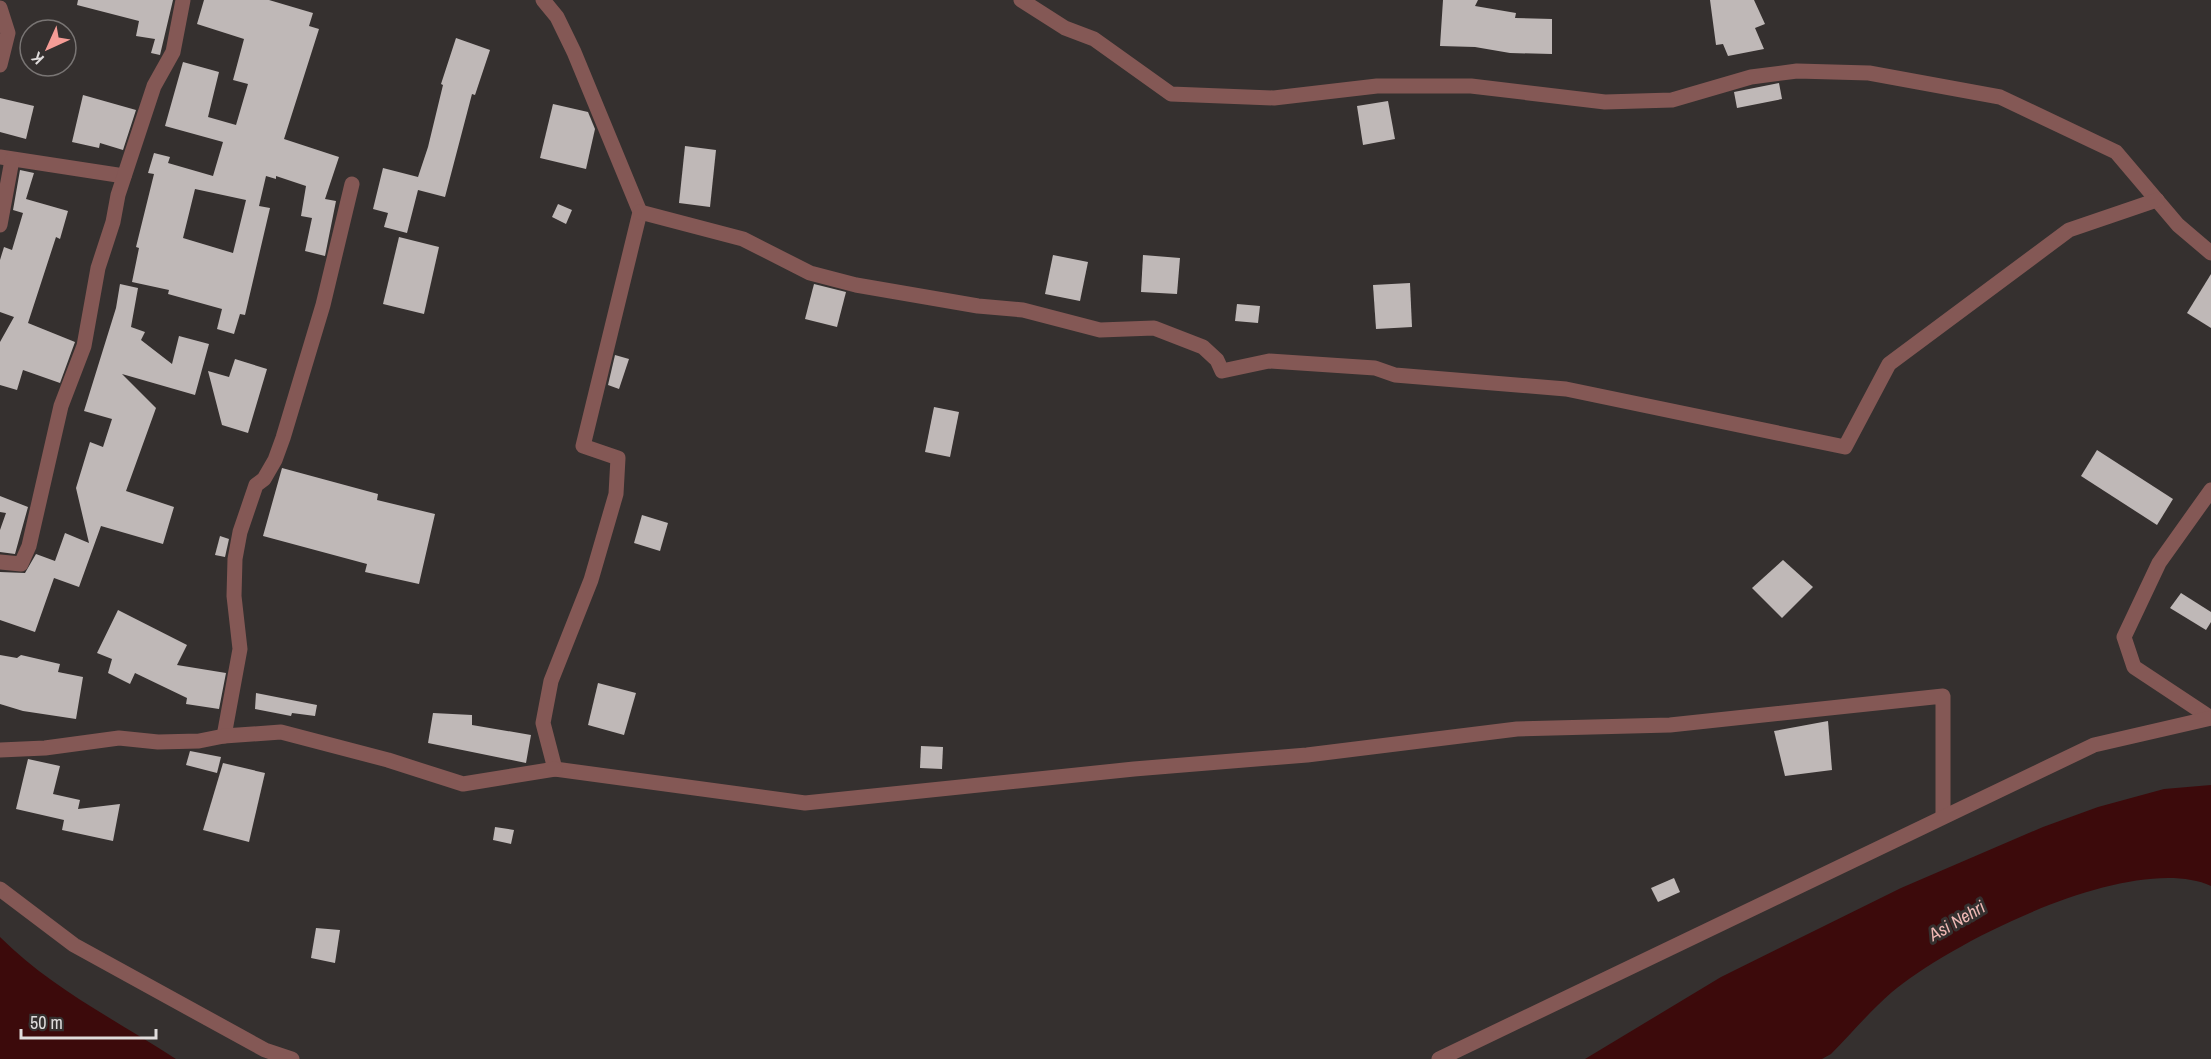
<svg xmlns="http://www.w3.org/2000/svg" width="2211" height="1059" viewBox="0 0 2211 1059" font-family="'Archivo Narrow',sans-serif">
<style>
.water{fill:#3c0a0b}
.building{fill:#bfb8b7;fill-rule:evenodd}
.lines{fill:none;stroke-linecap:round;stroke-linejoin:round}
.minor{stroke:#845855;stroke-width:15}
.labels{text-anchor:middle;stroke-width:6;stroke-linejoin:round;paint-order:stroke}
.water-label{font-size:18px;font-style:italic;fill:#efb8b4;stroke:#35302f}
</style>
<rect width="100%" height="100%" fill="#35302f"/>
<g class="water">
<path d="M2211,785V886C2133,851 1953,941 1892,992C1870,1011 1851,1034 1831,1054L1822,1059H1585L1721,977L1901,888L2043,827L2098,807L2164,789Z"/>
<path d="M0,937C51,988 116,1020 176,1059H0Z"/>
</g>
<g class="building">
<polygon points="78,0 173,0 160,55 151,53 155,39 136,36 139,21 77,5"/>
<path d="M204,0H269L313,13L309,26L319,29L284,139L339,157L325,199L336,201L325,256L305,251L312,218L301,216L306,186L276,176V179L266,176L259,206L270,208L245,315L240,314L234,334L217,329L222,309L168,294L169,290L132,282L139,248L136,247L154,174L148,173L154,153L170,157L168,163L213,176L223,142L165,126L183,62L219,72L208,117L236,125L248,84L233,80L244,39L197,24ZM195,189L246,200L233,253L183,238Z"/>
<polygon points="1443,0 1478,0 1475,6 1516,13 1515,18 1552,19 1552,54 1510,53 1475,47 1440,46"/>
<polygon points="1710,0 1754,0 1765,24 1755,28 1764,49 1728,56 1723,44 1716,45"/>
<polygon points="456,38 490,50 475,95 472,94 445,197 418,190 407,233 384,227 388,213 373,209 383,168 418,177 428,147 443,85 441,84"/>
<polygon points="1779,83 1782,99 1737,108 1734,92"/>
<polygon points="83,95 136,110 123,150 100,143 99,148 72,142"/>
<polygon points="0,98 34,106 26,139 0,132"/>
<polygon points="1388,101 1395,139 1363,145 1357,106"/>
<polygon points="553,104 588,112 595,129 586,169 540,158"/>
<polygon points="685,146 716,150 710,207 679,203"/>
<polygon points="20,170 34,173 26,199 68,211 60,239 56,237 28,323 75,342 60,383 23,370 17,390 0,385 0,342 14,317 0,312 0,260 4,247 12,250 23,213 13,210"/>
<polygon points="558,204 572,210 566,224 552,217"/>
<polygon points="399,237 439,247 424,314 383,304"/>
<polygon points="1053,255 1088,262 1080,301 1045,294"/>
<polygon points="1143,255 1180,258 1177,294 1141,292"/>
<polygon points="2211,274 2211,328 2187,313"/>
<polygon points="1410,283 1412,327 1376,329 1373,285"/>
<polygon points="120,284 138,288 131,327 145,332 141,340 172,364 179,336 209,344 195,395 122,374 156,408 126,491 174,507 163,544 101,526 79,587 54,578 35,632 0,620 0,572 25,573 36,554 55,561 65,533 89,543 76,488 90,442 103,447 112,419 84,411 116,308"/>
<polygon points="814,284 846,292 837,327 805,319"/>
<polygon points="1237,304 1260,306 1258,323 1235,321"/>
<polygon points="615,355 629,359 619,389 608,385"/>
<polygon points="235,359 267,369 248,433 222,425 208,371 229,377"/>
<polygon points="934,407 959,412 950,457 925,452"/>
<polygon points="2097,450 2173,499 2157,525 2081,476"/>
<polygon points="282,468 378,494 377,500 435,514 419,584 365,572 367,564 263,536"/>
<polygon points="0,496 28,507 15,554 0,552 0,530 6,513 0,512"/>
<polygon points="642,515 668,523 660,551 634,543"/>
<polygon points="220,536 229,539 225,557 215,555"/>
<polygon points="1783,560 1813,587 1782,618 1752,588"/>
<polygon points="2181,593 2211,612 2211,622 2206,630 2170,608"/>
<polygon points="118,610 187,645 177,665 226,673 219,709 186,704 187,698 135,673 130,684 108,673 112,659 97,653"/>
<polygon points="0,655 17,658 21,655 60,664 58,672 83,677 76,719 23,711 0,704"/>
<polygon points="598,683 636,693 624,735 588,725"/>
<polygon points="256,693 317,705 315,716 292,713 291,716 255,709"/>
<polygon points="433,713 472,715 472,725 531,735 526,763 428,743"/>
<polygon points="1828,721 1832,770 1785,776 1774,731"/>
<polygon points="921,746 943,747 942,769 920,768"/>
<polygon points="190,751 221,757 217,773 186,765"/>
<polygon points="28,759 60,766 53,794 80,800 78,809 120,804 113,841 62,830 64,820 16,809"/>
<polygon points="223,763 265,773 249,842 203,830"/>
<polygon points="495,827 514,830 511,844 493,840"/>
<polygon points="1674,878 1680,892 1658,902 1651,888"/>
<polygon points="316,928 340,930 335,963 311,958"/>
</g>
<g class="lines">
<g class="minor">
<polyline points="543,0 557,17 574,52 640,212 583,446 618,458 616,494 591,580 551,681 543,723 555,769 805,803 1134,769 1307,755 1517,729 1670,725 1943,696 1943,815"/>
<polyline points="1021,0 1065,28 1094,39 1171,94 1274,98 1377,86 1471,86 1605,102 1672,100 1751,77 1797,71 1869,73 2000,97 2116,152 2178,225 2211,253"/>
<polyline points="0,8 8,33 0,65"/>
<polyline points="0,157 124,176"/>
<polyline points="640,212 743,239 810,273 856,285 978,306 1023,310 1100,330 1154,328 1203,347 1217,360 1222,371 1269,361 1375,368 1395,375 1566,389 1845,447 1889,364 2069,230 2157,200"/>
<polyline points="0,225 12,160"/>
<polyline points="2211,490 2159,563 2124,637 2134,667 2211,718"/>
<polyline points="0,562 21,564 29,546 61,406 84,346 98,268 113,222 118,195 154,86 173,52 183,0"/>
<polyline points="224,736 240,649 234,596 235,559 240,532 256,485 264,479 275,460 283,438 323,305 352,184"/>
<polyline points="0,750 45,748 119,738 158,742 199,741 224,736 281,732 388,760 463,784 555,769"/>
<polyline points="0,889 74,945 265,1050 292,1059"/>
<polyline points="1439,1059 2094,745 2211,718"/>
</g>
</g>
<g class="labels">
<g class="water-label">
<text transform="translate(1957 921) rotate(-30)" y="6">Asi Nehri</text>
</g>
</g>
<g transform="translate(48 48) rotate(225)"><circle r="28" fill="#35302f" stroke="#797574" stroke-width="1.5"/>
<path d="M0-4.5L10 22L0 15L-10 22Z" fill="#f59c96"/>
<text y="-9" font-size="16" font-weight="bold" text-anchor="middle" fill="#e0dcdc">K</text>
</g>
<path d="M21 1029v9h135v-9" fill="none" stroke="#e0dcdc" stroke-width="3"/>
<text x="30" y="1029" font-size="18" fill="#e0dcdc" stroke="#35302f" stroke-width="4.5" paint-order="stroke">50 m</text>
</svg>
